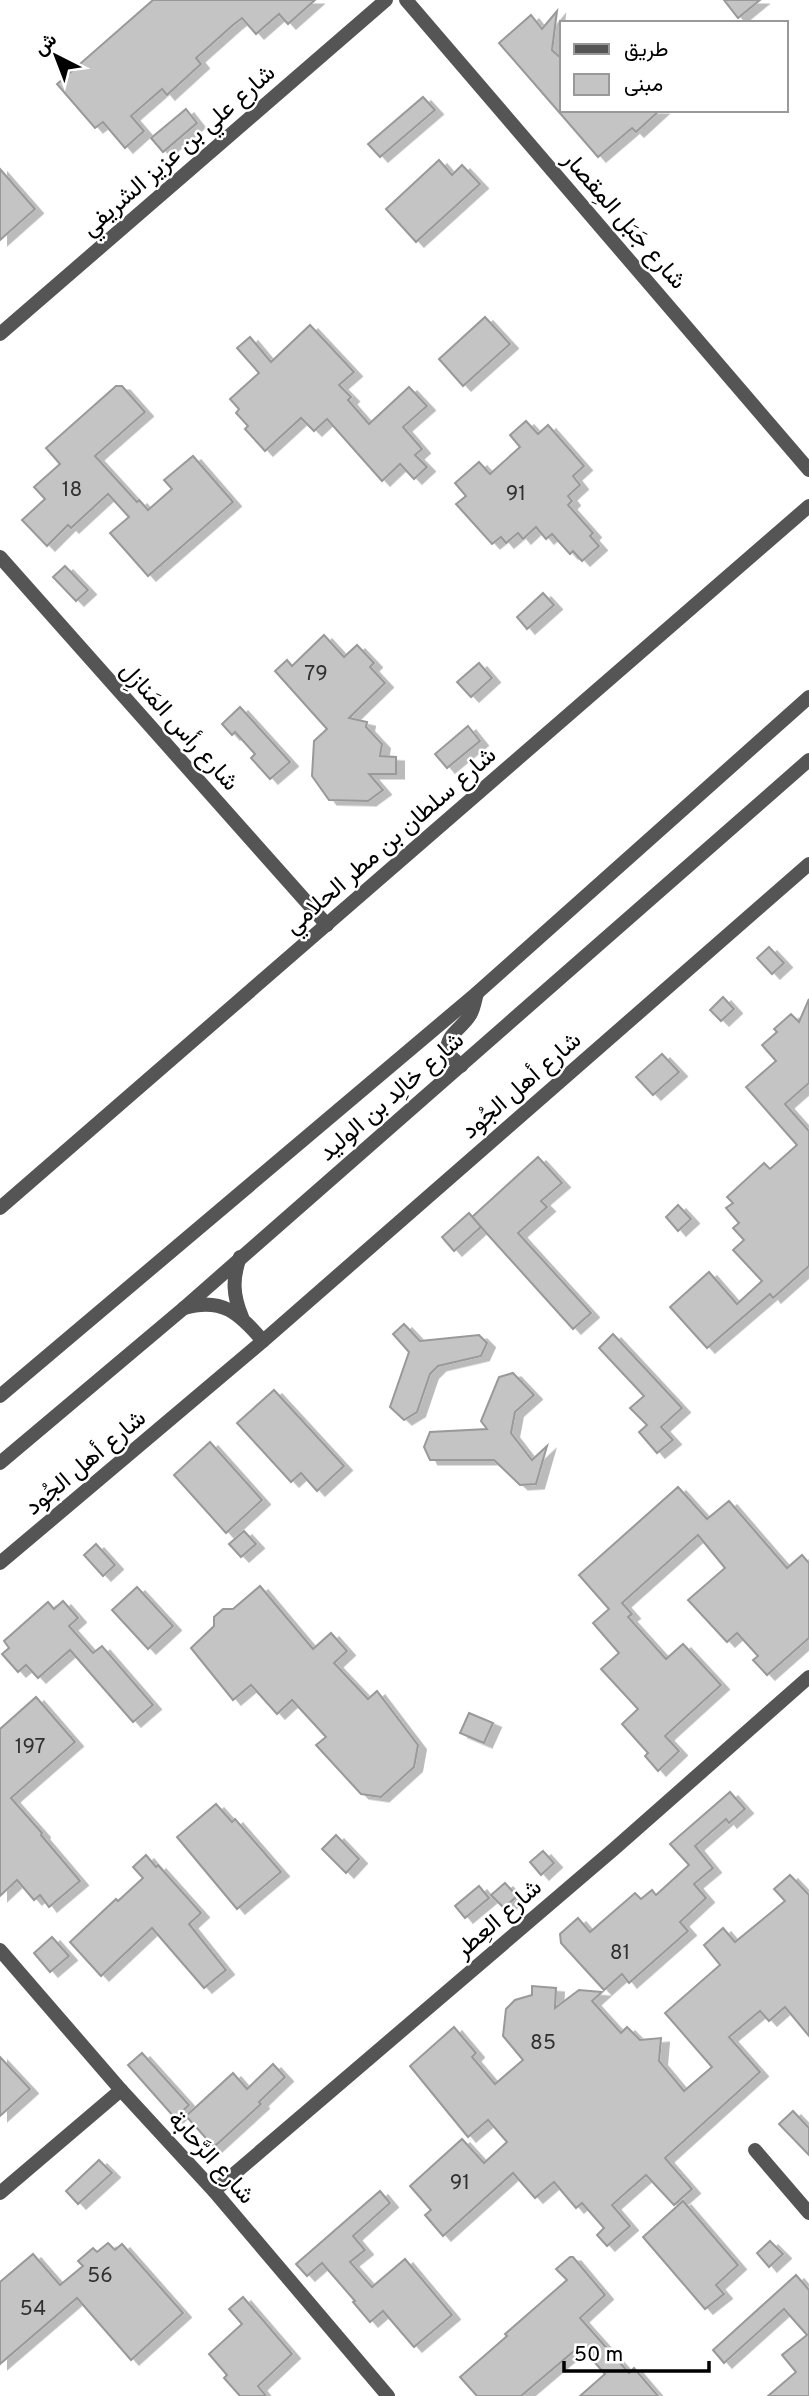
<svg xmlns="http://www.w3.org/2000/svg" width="809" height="2396" viewBox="0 0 809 2396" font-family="Overpass,Vazirmatn,sans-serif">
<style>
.building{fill:#c4c4c4;stroke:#999;stroke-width:2;filter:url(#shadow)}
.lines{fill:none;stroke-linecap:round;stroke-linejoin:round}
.minor{stroke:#555;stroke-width:14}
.tertiary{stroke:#555;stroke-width:14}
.labels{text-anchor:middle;stroke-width:5;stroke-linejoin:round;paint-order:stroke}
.number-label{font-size:21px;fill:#313131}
.street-label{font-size:24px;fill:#000;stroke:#fff}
</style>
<defs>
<filter id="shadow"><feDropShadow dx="8" dy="4.5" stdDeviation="0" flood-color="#0004"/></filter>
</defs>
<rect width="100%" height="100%" fill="#fff"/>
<g class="building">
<polygon points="153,0 315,0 288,24 279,14 256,34 242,18 233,25 196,58 201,64 167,95 162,89 131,116 144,131 125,148 103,122 95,128 57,84"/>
<polygon points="724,0 760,0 738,18"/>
<polygon points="557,11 552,50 562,59 562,110 660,110 636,132 632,128 598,157 499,43 531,15 542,29"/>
<polygon points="423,97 435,110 380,157 368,144"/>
<polygon points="186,109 197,123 163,152 151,138"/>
<polygon points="439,160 452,175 462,165 480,184 416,242 386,209"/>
<polygon points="0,169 35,209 0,240"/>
<polygon points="485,317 510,344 463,386 439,359"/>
<polygon points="310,325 354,372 339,385 351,397 348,400 369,424 409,387 427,406 403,427 422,449 415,455 427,467 414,479 400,464 382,481 327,419 314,431 301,418 265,451 245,429 248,426 236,413 239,409 230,399 259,373 237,348 250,337 271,362"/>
<polygon points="116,386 122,386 145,412 95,456 137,502 139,500 148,510 172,489 164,480 193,456 233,502 148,576 110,533 129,517 108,494 71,528 68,525 47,546 22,520 45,499 34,487 60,464 46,448"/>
<polygon points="526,421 538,434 548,425 584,466 573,476 580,485 568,496 572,501 568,505 593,533 590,536 599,546 582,561 573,551 570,554 552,534 546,539 536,527 523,539 518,533 506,543 501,537 492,544 456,504 466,496 455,483 479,462 490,474 520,447 510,435"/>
<polygon points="65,566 88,590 76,601 53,577"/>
<polygon points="543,593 554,605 527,629 517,617"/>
<polygon points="324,635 344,657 357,645 374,663 370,667 385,683 349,718 367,722 366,727 382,744 380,756 396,757 396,774 369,774 383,790 368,801 329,800 312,776 314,741 327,729 275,671 287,660 292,666"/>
<polygon points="479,663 492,678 471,697 457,682"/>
<polygon points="240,707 290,762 270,779 251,758 255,754 235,732 232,735 222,724"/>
<polygon points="468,726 480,741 447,768 435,754"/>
<polygon points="769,947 784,963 772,974 757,958"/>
<polygon points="723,997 734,1009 721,1021 710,1010"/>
<polygon points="809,999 809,1083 785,1104 809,1131 809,1266 773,1298 770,1294 707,1348 670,1307 709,1272 737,1304 762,1281 733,1250 744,1240 733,1228 739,1223 726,1208 733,1203 727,1197 764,1163 770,1169 797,1145 746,1087 776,1061 762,1045 777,1032 774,1029 791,1014 799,1022"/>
<polygon points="662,1054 679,1072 653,1095 636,1077"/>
<polygon points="538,1157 562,1183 541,1201 547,1207 518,1233 591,1313 573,1329 472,1217"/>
<polygon points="678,1205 691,1219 678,1231 666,1217"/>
<polygon points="469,1213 481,1227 454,1251 442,1237"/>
<polygon points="404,1324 420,1341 479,1335 487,1343 481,1356 438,1366 430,1374 417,1412 404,1420 390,1407 409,1352 393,1334"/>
<polygon points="613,1334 682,1408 661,1427 673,1440 657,1453 639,1432 647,1425 630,1408 644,1396 599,1348"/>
<polygon points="513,1373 534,1395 515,1412 511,1433 532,1460 547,1446 536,1484 520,1485 494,1460 430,1460 424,1447 430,1432 487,1429 481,1421 499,1377"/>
<polygon points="274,1390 344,1466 317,1491 301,1473 291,1482 237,1423"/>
<polygon points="210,1442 262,1500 226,1533 174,1475"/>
<polygon points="678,1487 707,1519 729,1501 787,1568 802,1555 809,1563 809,1638 767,1675 753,1660 758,1656 737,1633 727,1642 688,1600 725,1568 698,1535 622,1603 632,1614 628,1617 666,1659 683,1644 721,1685 665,1736 679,1751 658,1771 645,1756 648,1753 622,1724 638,1709 601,1669 619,1653 593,1623 609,1609 579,1575"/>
<polygon points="244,1531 256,1544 241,1557 229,1544"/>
<polygon points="96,1544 115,1565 103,1576 84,1555"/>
<polygon points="260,1586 313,1649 331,1633 347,1651 334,1663 368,1699 377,1691 418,1745 414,1767 381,1797 361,1794 316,1745 326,1737 292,1700 277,1714 251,1685 233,1700 191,1648 214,1626 214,1617 223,1609 233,1609"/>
<polygon points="137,1587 173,1626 148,1649 112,1610"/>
<polygon points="63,1601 78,1618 69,1626 93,1653 102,1646 153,1705 133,1722 70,1650 38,1678 26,1665 18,1672 2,1654 9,1648 4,1641 48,1602 54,1609"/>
<polygon points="36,1697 75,1742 11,1798 42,1833 41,1835 80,1881 49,1907 40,1895 34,1900 17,1880 0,1896 0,1729"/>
<polygon points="469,1713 493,1723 484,1743 460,1733"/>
<polygon points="730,1792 745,1809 729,1823 726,1819 695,1846 713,1868 694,1884 706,1898 680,1922 688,1931 629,1983 622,1974 604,1990 561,1943 560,1934 578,1918 590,1932 635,1893 641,1899 652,1890 656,1895 689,1865 670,1844"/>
<polygon points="216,1804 232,1822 235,1819 281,1872 237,1909 177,1837"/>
<polygon points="336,1835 359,1859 346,1873 322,1849"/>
<polygon points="543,1851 554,1863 541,1875 530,1862"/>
<polygon points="146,1855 156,1867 158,1865 201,1913 189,1924 226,1970 204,1988 152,1928 101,1976 70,1942 116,1899 118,1901 143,1878 133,1867"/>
<polygon points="790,1875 809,1895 809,2036 785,2007 769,2021 760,2011 729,2037 760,2072 665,2158 692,2189 674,2205 646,2175 612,2205 630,2226 607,2246 597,2235 604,2228 582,2203 576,2208 554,2182 535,2198 513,2173 443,2236 425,2215 431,2210 410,2186 462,2139 484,2163 507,2142 488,2120 468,2137 410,2066 454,2027 476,2053 472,2057 495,2084 523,2060 503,2036 506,2009 515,2000 532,1995 532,1986 556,1988 555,2008 579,1990 602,1992 592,2001 621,2033 627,2027 640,2040 661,2038 659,2061 684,2091 712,2067 665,2013 720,1965 704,1945 723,1928 735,1942 785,1901 774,1889"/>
<polygon points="505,1883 517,1896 504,1908 491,1895"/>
<polygon points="479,1886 489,1898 465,1918 455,1906"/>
<polygon points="52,1937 69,1956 50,1972 34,1953"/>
<polygon points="142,2053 189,2105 175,2118 128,2065"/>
<polygon points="0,2057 30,2089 0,2116"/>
<polygon points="273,2064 285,2077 259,2102 261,2104 214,2147 186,2116 233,2073 247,2089"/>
<polygon points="793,2111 809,2128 809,2155 779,2124"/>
<polygon points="99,2160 112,2173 78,2204 66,2191"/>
<polygon points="380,2191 390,2203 353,2236 365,2250 350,2262 372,2287 405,2259 452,2315 414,2347 383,2311 370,2322 353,2302 355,2301 322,2263 307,2276 296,2264"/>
<polygon points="683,2201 738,2265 716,2285 724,2294 705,2309 643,2237"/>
<polygon points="770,2241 783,2254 769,2267 757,2253"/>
<polygon points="108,2243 115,2250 122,2244 183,2313 131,2360 77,2298 0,2364 0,2282 33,2254 60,2285 83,2266 78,2261 93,2248 97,2252"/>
<polygon points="570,2257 573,2257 605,2295 580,2318 629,2373 634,2368 658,2396 580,2396 605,2374 580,2346 521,2396 477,2396 460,2377 507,2336 505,2334 567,2280 556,2269"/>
<polygon points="796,2275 809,2290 809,2396 768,2396 796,2372 782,2355 807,2335 784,2309 724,2363 713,2350"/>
<polygon points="243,2297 292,2354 258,2386 266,2396 240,2396 224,2378 227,2375 209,2354 242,2324 229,2309"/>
</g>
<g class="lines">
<g class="minor">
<polyline points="406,0 809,470"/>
<polyline points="0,334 386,0"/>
<polyline points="0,557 327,925"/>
<polyline points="0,1208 809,506"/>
<path d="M240,1257C232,1279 233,1296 242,1317"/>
<path d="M184,1308C222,1297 239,1313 263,1341"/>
<polyline points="0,1563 263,1341 809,864"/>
<polyline points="0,1950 121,2090 214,2191 388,2396"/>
<polyline points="755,2150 809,2213"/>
<polyline points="214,2191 614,1849 809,1677"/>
<polyline points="0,2193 121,2090"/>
</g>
<g class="tertiary">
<path d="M461,1066L447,1053C446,1033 461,1030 470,1015C474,1009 475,1000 477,993"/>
<polyline points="0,1396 477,993 809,697"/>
<polyline points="0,1463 184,1308 809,760"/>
</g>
</g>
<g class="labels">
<g class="number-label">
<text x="72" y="496">18</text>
<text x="516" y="500">91</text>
<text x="316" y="680">79</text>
<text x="30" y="1753">197</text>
<text x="620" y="1959">81</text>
<text x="543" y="2049">85</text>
<text x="460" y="2189">91</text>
<text x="100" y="2282">56</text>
<text x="33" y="2315">54</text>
</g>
<g class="street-label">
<text transform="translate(178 150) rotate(-41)" y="8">شارع علي بن عزيز الشريفي</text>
<text transform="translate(625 220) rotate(49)" y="8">شارع جَبَل المِقصار</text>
<text transform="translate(180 726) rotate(48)" y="8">شارع رأس المَنازِل</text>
<text transform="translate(390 840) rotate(-41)" y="8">شارع سلطان بن مطر الحلامي</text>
<text transform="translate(521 1085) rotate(-41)" y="8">شارع أهل الجُود</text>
<text transform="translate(391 1096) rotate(-41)" y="8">شارع خالِد بن الوليد</text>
<text transform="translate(85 1462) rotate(-40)" y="8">شارع أهل الجُود</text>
<text transform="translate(498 1918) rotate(-41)" y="8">شارع العِطر</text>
<text transform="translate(212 2157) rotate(48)" y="8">شارع الرَّحابة</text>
</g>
</g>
<rect x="560" y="21" width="228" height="91" fill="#ffffff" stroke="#999999" stroke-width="2"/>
<rect x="574" y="44" width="35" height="10" fill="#555555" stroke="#999999" stroke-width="2"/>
<text x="624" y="56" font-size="21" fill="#000000">طريق</text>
<rect x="574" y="74" width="35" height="21" fill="#c4c4c4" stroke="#999999" stroke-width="2"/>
<text x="624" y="91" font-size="21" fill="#000000">مبنى</text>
<g transform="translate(56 56) rotate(318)" stroke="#ffffff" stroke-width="5" paint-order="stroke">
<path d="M0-5L12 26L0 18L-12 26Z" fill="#000000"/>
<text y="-10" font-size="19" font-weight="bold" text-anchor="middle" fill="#000000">ش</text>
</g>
<path d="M564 2361v10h145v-10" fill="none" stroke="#000000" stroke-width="3.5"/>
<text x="574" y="2361" font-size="21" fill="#000000" stroke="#ffffff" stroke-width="5" paint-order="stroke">50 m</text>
</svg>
